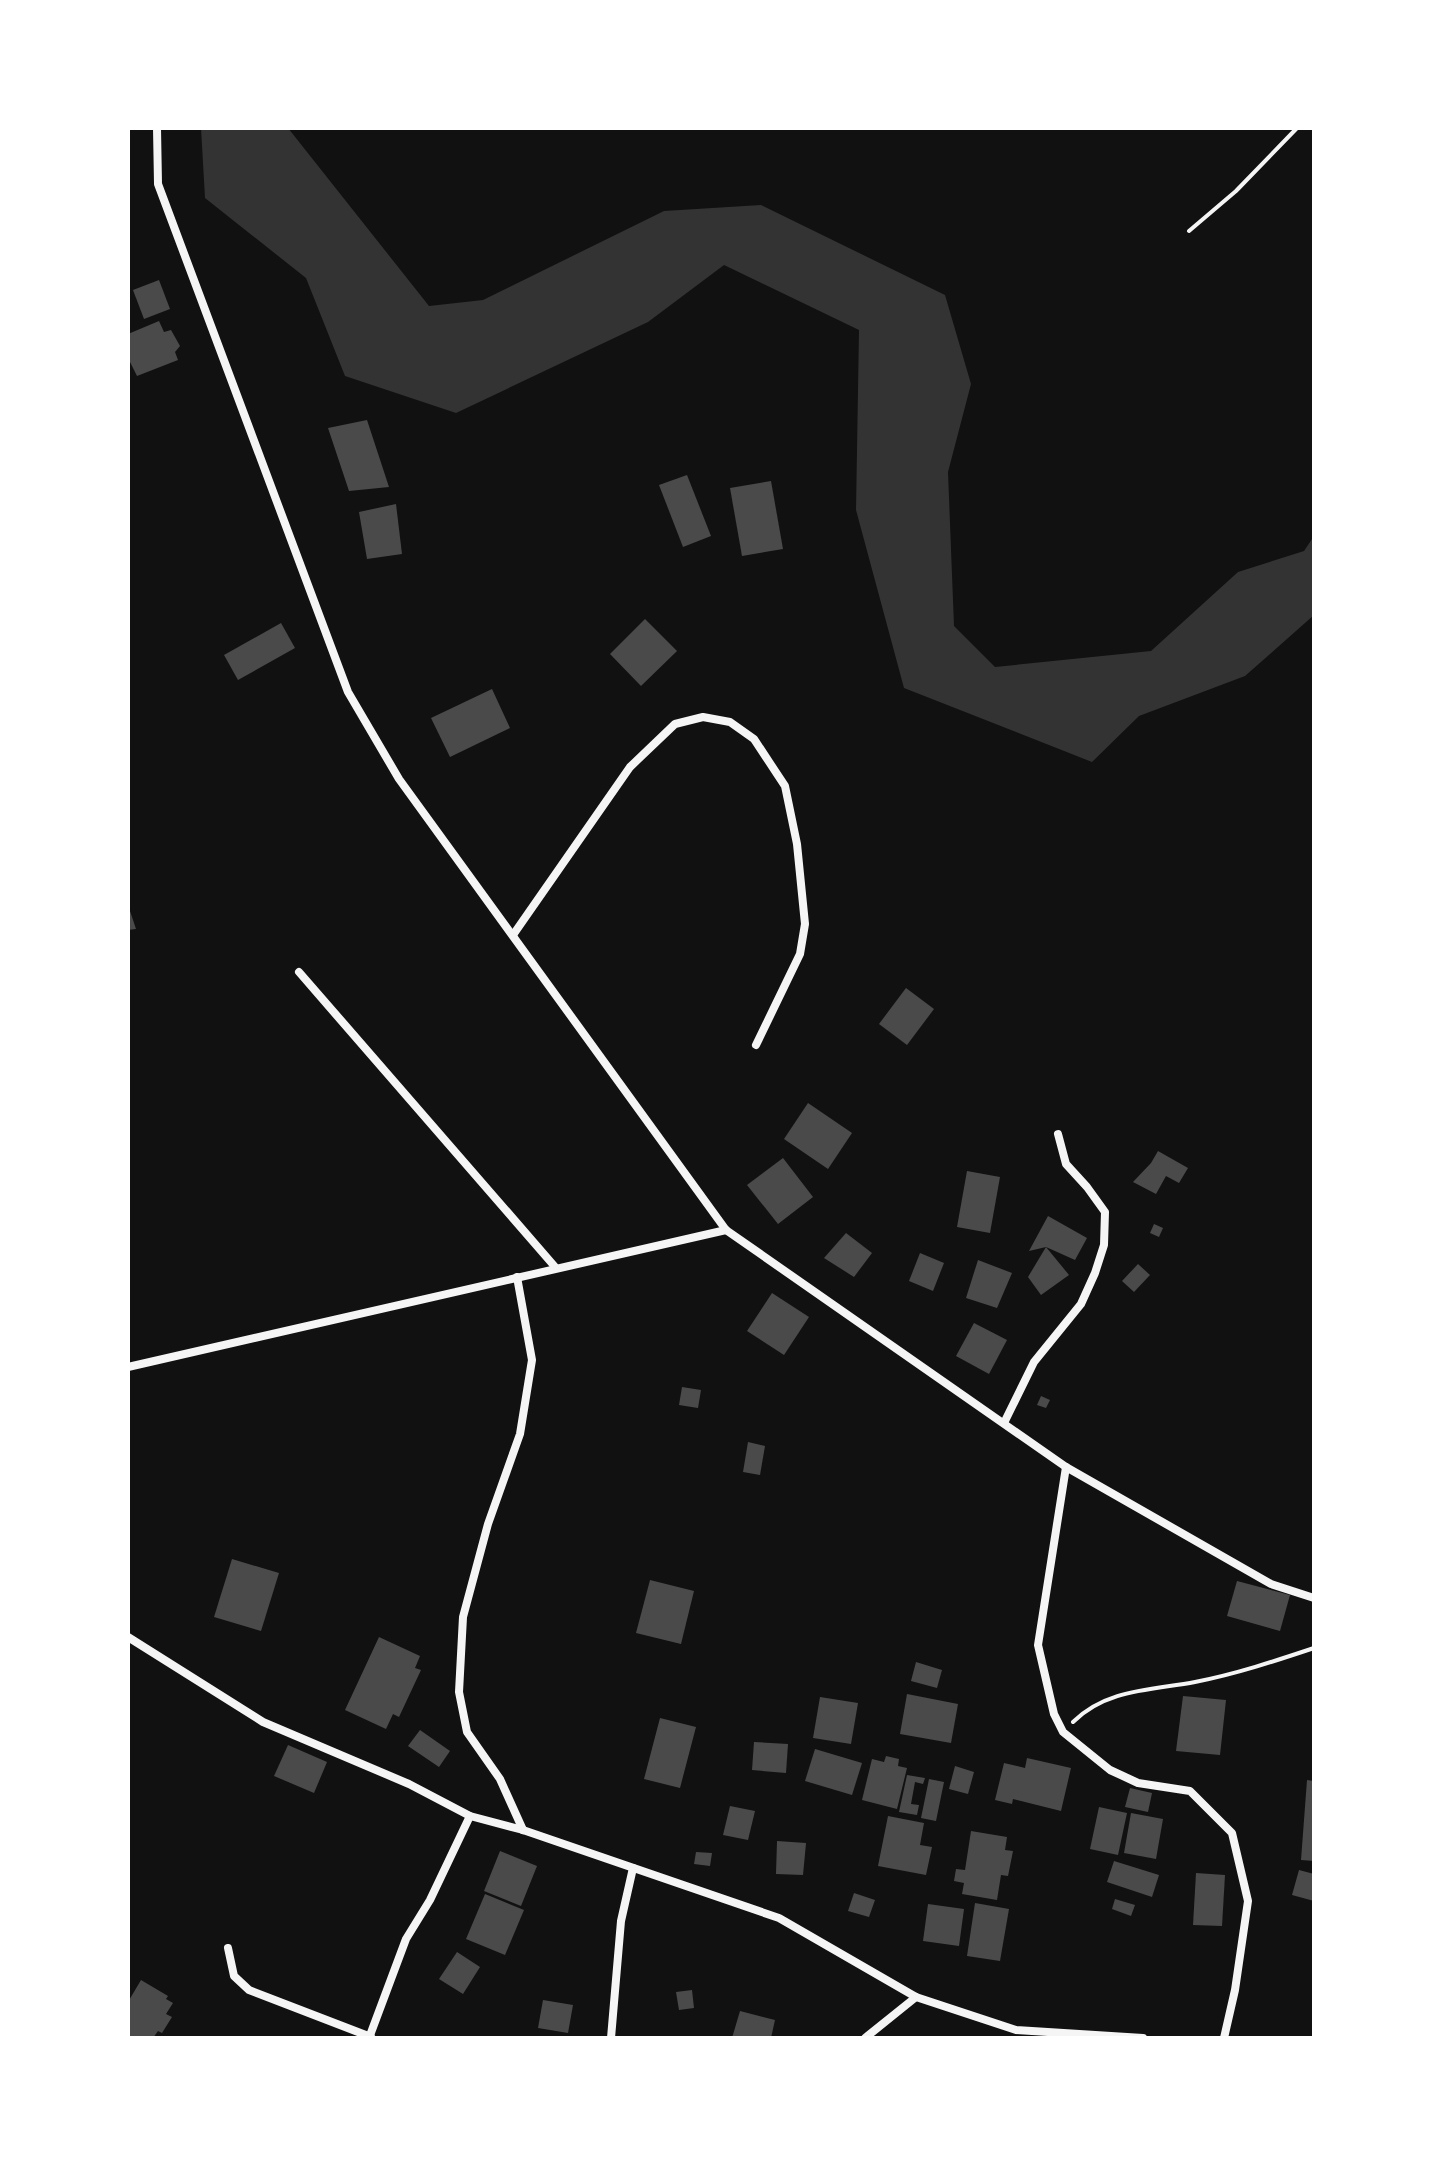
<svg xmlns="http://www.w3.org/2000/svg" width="1442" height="2166" viewBox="0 0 1442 2166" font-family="'Exo 2',sans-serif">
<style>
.water{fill:#333}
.building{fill:#4a4a4a}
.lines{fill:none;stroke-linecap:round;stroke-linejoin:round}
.path{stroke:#f5f5f5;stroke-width:4}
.minor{stroke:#f5f5f5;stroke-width:8}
</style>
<rect width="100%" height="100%" fill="#111"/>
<polygon class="water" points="201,128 288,128 429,306 483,300 664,211 761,205 945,295 971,384 948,472 954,626 995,667 1151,651 1238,572 1304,551 1314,536 1314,615 1245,676 1139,716 1092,762 904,688 856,510 859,330 724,265 648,322 456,413 345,376 306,278 205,198"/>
<g class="building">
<polygon points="159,280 170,309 144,319 133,290"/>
<polygon points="159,321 164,332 171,330 180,346 175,352 178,360 137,376 128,358 128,334"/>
<polygon points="367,420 389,487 349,491 328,428"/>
<polygon points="687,475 711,536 683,547 659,485"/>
<polygon points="771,481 783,549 742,556 730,488"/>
<polygon points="396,504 402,554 367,559 359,512"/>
<polygon points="645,619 677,651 641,686 610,654"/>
<polygon points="281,623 295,648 238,680 224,655"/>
<polygon points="492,689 510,728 450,757 431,718"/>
<polygon points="128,905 136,929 128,930"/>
<polygon points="906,988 934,1009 907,1045 879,1024"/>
<polygon points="808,1103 852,1133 828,1169 784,1139"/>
<polygon points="1158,1151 1188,1168 1179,1183 1166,1176 1156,1194 1133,1182 1151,1163"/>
<polygon points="783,1158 813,1197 778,1224 747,1185"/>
<polygon points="967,1171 1000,1177 990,1233 957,1227"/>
<polygon points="1048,1216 1087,1238 1075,1260 1046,1247 1029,1251"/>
<polygon points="1154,1224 1163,1228 1159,1237 1150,1233"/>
<polygon points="846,1233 872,1253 854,1277 824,1258"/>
<polygon points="1046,1247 1069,1275 1041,1295 1028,1277"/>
<polygon points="920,1253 944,1263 933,1291 909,1281"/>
<polygon points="978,1260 1012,1273 997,1308 966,1298"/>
<polygon points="1138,1264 1150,1275 1134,1292 1122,1281"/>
<polygon points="772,1293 809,1317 784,1355 747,1331"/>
<polygon points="974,1323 1007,1340 989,1374 956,1356"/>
<polygon points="682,1387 701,1390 698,1408 679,1405"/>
<polygon points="1041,1396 1050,1400 1046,1408 1037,1405"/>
<polygon points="748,1442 765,1446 760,1475 743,1472"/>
<polygon points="232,1559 279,1573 261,1631 214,1617"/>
<polygon points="650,1580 694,1591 681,1644 636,1633"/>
<polygon points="1237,1581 1290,1595 1280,1631 1227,1616"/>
<polygon points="379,1637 420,1656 415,1668 421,1670 399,1717 393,1714 386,1729 345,1710"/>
<polygon points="916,1662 942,1670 937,1688 911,1681"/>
<polygon points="907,1694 958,1704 951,1743 900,1734"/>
<polygon points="1183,1696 1226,1700 1220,1755 1176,1751"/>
<polygon points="820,1697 858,1703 851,1744 813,1738"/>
<polygon points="660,1718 696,1727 680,1788 644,1779"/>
<polygon points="420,1730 450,1751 439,1767 408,1746"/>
<polygon points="754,1742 788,1744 786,1773 752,1770"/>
<polygon points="288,1745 327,1762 314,1793 274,1776"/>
<polygon points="815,1749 862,1763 852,1795 805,1781"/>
<polygon points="886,1756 899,1759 898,1766 907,1768 897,1809 862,1800 872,1759 884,1762"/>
<polygon points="1027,1758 1071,1768 1061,1811 1013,1799 1012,1804 995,1800 1004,1763 1025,1768"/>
<polygon points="955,1766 974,1772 968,1794 949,1789"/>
<polygon points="907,1775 925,1778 923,1784 915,1782 911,1804 919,1805 917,1815 899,1812"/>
<polygon points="929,1779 944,1782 936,1821 921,1818"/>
<polygon points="1307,1780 1314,1781 1314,1861 1301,1860"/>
<polygon points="1130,1788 1152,1793 1148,1812 1125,1807"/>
<polygon points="730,1806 755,1811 748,1840 723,1835"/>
<polygon points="1099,1807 1127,1813 1118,1855 1090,1849"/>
<polygon points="1131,1813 1163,1819 1156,1859 1124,1853"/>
<polygon points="888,1816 924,1823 920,1845 932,1847 926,1875 878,1866"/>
<polygon points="971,1831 1007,1837 1005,1850 1013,1851 1008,1876 1001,1875 997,1900 962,1894 964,1883 954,1881 956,1869 965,1870"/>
<polygon points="777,1841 806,1843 803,1875 776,1874"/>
<polygon points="500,1851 537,1866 521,1906 484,1891"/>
<polygon points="696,1852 712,1853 710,1866 694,1864"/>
<polygon points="1114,1861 1159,1875 1152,1897 1107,1882"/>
<polygon points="1299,1870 1314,1874 1314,1901 1292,1895"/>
<polygon points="1196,1873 1225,1875 1222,1926 1193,1925"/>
<polygon points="854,1893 875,1900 869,1917 848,1911"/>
<polygon points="485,1894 524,1910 505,1955 466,1939"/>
<polygon points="1115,1899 1135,1905 1131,1916 1112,1909"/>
<polygon points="975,1903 1009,1909 1000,1961 967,1956"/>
<polygon points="928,1904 964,1909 959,1946 923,1941"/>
<polygon points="457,1952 480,1967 463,1994 439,1979"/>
<polygon points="141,1980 168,1996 166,1999 173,2003 166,2014 172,2017 162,2033 158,2031 153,2038 128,2038 128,2002"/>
<polygon points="692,1990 694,2008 679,2010 676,1992"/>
<polygon points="543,2000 573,2005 568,2033 538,2028"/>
<polygon points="740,2011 775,2020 771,2038 732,2038"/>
</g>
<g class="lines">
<g class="path">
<polyline points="1189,231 1236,191 1297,128"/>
<path d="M1073,1722C1106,1689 1152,1690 1195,1682C1236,1674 1275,1661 1314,1648"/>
</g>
<g class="minor">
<polyline points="157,128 158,184 348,692 399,779 726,1230 1066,1467 1271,1584 1314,1598"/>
<polyline points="513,935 630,767 675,724 703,717 730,722 754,739 785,786 797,844 805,924 800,954 756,1045"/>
<polyline points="299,972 556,1268"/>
<polyline points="517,1277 532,1360 520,1434 488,1524 463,1617 459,1692 467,1732 500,1779 523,1830"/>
<polyline points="128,1367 726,1230"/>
<polyline points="1004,1423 1034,1362 1081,1304 1095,1273 1104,1245 1105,1212 1087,1187 1066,1164 1058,1134"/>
<polyline points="1066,1467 1038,1645 1054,1714 1063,1732 1110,1770 1138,1783 1190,1791 1232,1833 1248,1901 1235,1990 1224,2038"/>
<polyline points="128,1637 263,1722 409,1784 470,1816 523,1830 779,1918 916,1997 1016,2030 1143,2038"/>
<polyline points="228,1948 234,1976 249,1990 371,2037"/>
<polyline points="369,2038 406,1939 430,1900 470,1816"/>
<polyline points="611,2038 621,1921 633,1868"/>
<polyline points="865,2038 916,1997"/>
</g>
</g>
<rect width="1442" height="2166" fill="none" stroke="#ffffff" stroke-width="260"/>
</svg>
